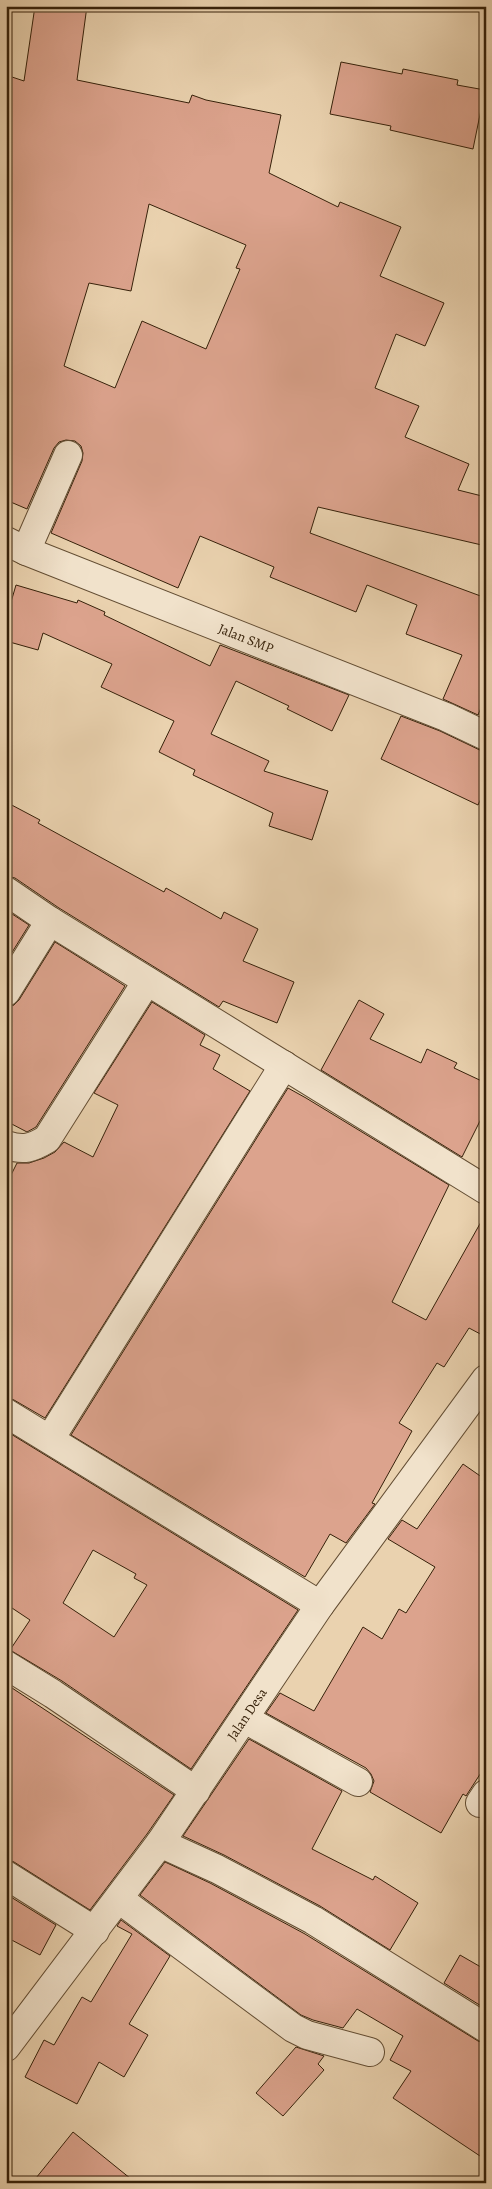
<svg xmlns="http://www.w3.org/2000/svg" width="492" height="2189" viewBox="0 0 492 2189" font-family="Alegreya,serif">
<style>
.building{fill:#dca38d;stroke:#36210a;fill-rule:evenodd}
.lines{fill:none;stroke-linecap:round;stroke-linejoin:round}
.minor-casing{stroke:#634d33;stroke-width:30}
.minor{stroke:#f1e2cb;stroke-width:28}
.labels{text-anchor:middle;stroke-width:4;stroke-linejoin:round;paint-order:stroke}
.street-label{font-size:14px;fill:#36210a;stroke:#f1e2cb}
</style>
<rect width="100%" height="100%" fill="#ead2af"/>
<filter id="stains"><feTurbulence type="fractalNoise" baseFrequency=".004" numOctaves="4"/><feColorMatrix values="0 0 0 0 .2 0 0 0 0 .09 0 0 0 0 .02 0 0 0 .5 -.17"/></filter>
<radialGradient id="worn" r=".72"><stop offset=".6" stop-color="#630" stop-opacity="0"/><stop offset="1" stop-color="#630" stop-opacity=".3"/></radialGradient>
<g class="building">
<path d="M35,6H87L77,80L189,103L192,95L206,100L281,115L269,173L338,207L340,202L401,227L380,276L444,303L425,346L396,334L375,388L419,406L405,437L469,464L458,490L486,497V546L318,507L310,533L486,598V696L478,715L443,699L462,655L406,634L417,605L367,585L356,612L270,577L274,567L200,536L178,588L51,533L82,461L83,453L81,446L75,441L66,440L59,442L54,448L27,509L6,500V75L24,81ZM149,204L246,245L236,268L240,269L206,349L142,321L115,388L64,366L89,283L131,291Z"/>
<polygon points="341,62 402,74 403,69 458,80 457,85 485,90 473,149 390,130 391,126 330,114"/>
<polygon points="16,585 77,603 78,600 105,612 104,615 210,666 220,645 349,695 332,731 287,709 289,706 236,681 211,734 269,761 264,771 328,791 312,840 269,826 273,813 193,775 195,770 159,752 174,721 101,687 112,664 43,633 38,650 6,641 6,619"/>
<polygon points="401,716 440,731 486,753 486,788 478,805 381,759"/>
<polygon points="6,802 40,820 38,823 164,892 166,888 221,919 224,912 258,929 243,961 294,982 277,1023 223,1001 219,1007 59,908 15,878 6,876"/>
<polygon points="6,910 29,925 6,962"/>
<polygon points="55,942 125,986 36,1127 27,1132 6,1121 6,1008 14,1005 19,1000"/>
<polygon points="359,1000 384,1014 370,1039 421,1063 427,1049 457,1063 454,1068 486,1083 486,1109 462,1157 321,1070"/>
<polygon points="152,1002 205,1035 200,1045 220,1055 213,1069 250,1091 45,1418 14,1400 6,1397 6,1185 17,1163 29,1163 44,1158 55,1152 64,1142 93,1157 118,1105 94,1093"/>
<polygon points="288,1088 306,1098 449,1185 392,1302 426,1320 486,1213 486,1337 469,1328 444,1367 437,1363 399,1423 412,1431 372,1503 375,1504 346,1543 330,1534 305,1577 71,1435"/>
<path d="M6,1431L298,1610L191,1769L62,1681L10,1650L30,1620L6,1604ZM93,1550L136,1574L134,1578L147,1585L114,1637L63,1603Z"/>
<polygon points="463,1464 486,1480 486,1765 466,1796 463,1794 441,1833 370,1792 374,1781 371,1774 366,1768 266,1713 280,1693 314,1711 363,1627 382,1639 399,1609 406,1613 435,1567 388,1539 402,1520 417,1529"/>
<polygon points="6,1684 174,1795 147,1834 90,1910 14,1862 6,1859"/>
<polygon points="249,1739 342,1791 312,1849 373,1880 375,1876 418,1903 390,1950 320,1906 224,1855 183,1836"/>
<polygon points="165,1862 210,1883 305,1934 478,2041 486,2044 486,2160 393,2098 411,2071 390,2060 403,2036 357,2009 343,2028 313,2020 301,2015 140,1895"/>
<polygon points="6,1894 56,1925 40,1955 6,1937"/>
<polygon points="121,1920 170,1956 129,2024 148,2035 124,2077 99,2062 77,2104 25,2077 44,2040 54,2045 82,1997 91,2002 132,1934 117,1926"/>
<polygon points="460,1955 486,1970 486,2009 444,1983"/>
<polygon points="296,2047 324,2056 318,2064 324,2070 283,2116 256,2093"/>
<polygon points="73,2132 136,2183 32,2183"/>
</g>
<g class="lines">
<g class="minor-casing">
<g id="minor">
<path id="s1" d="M6,541L26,551L446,717L486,736"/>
<polyline points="26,551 68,455"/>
<polyline points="6,891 50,921 486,1190"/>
<polyline points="6,992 50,921"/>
<path d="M6,1145C24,1151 32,1148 47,1139L147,981"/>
<polyline points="6,1413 320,1605"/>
<polyline points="50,1439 284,1065"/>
<polyline points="6,1665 53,1694 196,1791"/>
<polyline points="245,1719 358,1782"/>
<polyline points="480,1803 486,1794"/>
<polyline points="160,1843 217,1869 313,1920 486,2028"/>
<polyline points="6,1875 95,1931"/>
<polyline points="119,1899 293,2028 307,2035 370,2052"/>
<path id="s2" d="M6,2047L160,1843L320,1605L486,1379"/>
</g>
</g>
<use href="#minor" class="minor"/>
</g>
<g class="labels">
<g class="street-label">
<text dy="5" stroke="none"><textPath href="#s1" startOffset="259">Jalan SMP</textPath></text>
<text dy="5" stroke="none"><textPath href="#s2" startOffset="411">Jalan Desa</textPath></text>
</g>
</g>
<rect width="492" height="2189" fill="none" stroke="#ead2af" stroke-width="25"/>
<rect x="8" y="8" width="477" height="2174" fill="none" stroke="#36210a" stroke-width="2.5"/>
<rect x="12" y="12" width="467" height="2164" fill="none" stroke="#36210a"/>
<rect width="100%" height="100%" filter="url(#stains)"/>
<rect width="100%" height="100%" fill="url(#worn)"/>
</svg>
